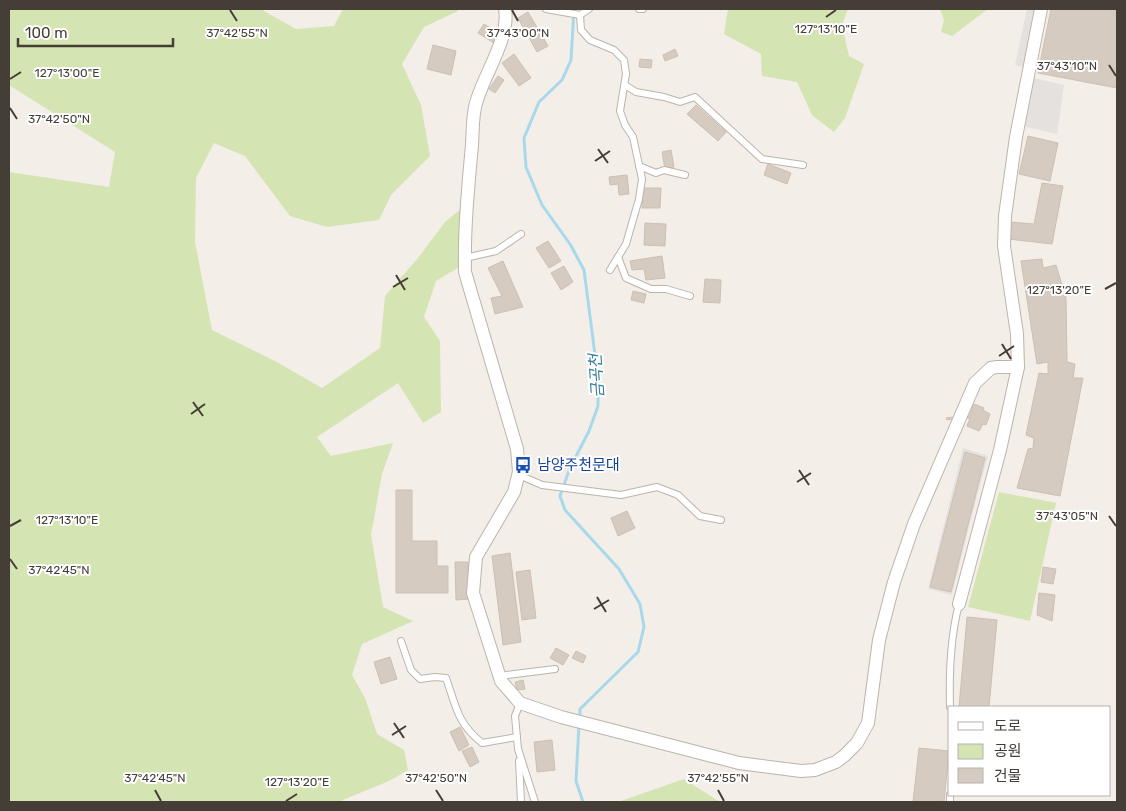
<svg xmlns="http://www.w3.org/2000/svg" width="1126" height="811" viewBox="0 0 1126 811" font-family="Rubik,'Noto Sans KR',sans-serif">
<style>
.green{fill:#d5e4b3}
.parking{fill:#e4e1df}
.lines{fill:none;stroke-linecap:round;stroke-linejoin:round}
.stream{stroke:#a8d9eb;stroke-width:3}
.building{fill:#d6cbc1;stroke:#cebfb1}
.lane-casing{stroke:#bdb4ab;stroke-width:8}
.street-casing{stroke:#bdb4ab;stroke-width:14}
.lane{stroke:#fff;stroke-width:6}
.street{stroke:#fff;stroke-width:12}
.ticks{fill:none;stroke:#453e37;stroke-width:2}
.labels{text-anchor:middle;stroke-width:4;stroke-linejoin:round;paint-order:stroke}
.transit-label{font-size:15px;fill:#164399;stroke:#fff;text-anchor:start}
.water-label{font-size:16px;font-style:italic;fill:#337e9b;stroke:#fff}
.ticks-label{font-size:12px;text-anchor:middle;fill:#453e37;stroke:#fff;stroke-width:4;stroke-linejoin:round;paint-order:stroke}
</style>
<rect width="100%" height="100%" fill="#f3eee8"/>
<g class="green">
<polygon points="9,9 263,9 264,11 296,29 334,26 343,9 458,9 458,11 424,27 402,64 421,105 430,156 391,195 379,220 327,227 290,216 245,156 214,143 196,178 195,242 212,330 275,361 322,388 380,348 385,296 418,258 445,222 462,208 461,266 436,281 424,317 440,341 441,412 423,423 398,383 317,437 331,456 393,443 382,474 371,535 383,607 413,621 362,644 352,675 365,698 377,734 404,750 408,770 389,781 338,802 9,802 9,172 109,187 115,152 9,85"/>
<polygon points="728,9 848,9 842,25 849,56 864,64 845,118 834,132 812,115 797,82 762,76 761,54 724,34"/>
<polygon points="940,9 988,9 952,36 941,32 944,20"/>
<polygon points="999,492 1056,503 1030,621 968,607"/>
<polygon points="684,779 720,802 618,802"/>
</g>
<g class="parking">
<polygon points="1027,9 1047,9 1036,71 1015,65"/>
<polygon points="1033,78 1064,85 1057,134 1022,126"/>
<polygon points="963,448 988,456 970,522 952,595 928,589"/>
</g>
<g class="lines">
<g class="stream">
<polyline points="574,9 571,60 562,80 539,102 524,138 526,167 542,205 570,244 584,270 598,378 598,406 589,431 570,468 560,496 565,510 619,569 640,604 644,627 638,652 580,709 580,718"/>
<polyline points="579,724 576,781 583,802"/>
</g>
</g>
<g class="building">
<polygon points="1051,9 1117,9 1117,88 1038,73"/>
<polygon points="528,12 548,46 537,52 518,18"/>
<polygon points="484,24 500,34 494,43 478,33"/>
<polygon points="433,45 456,51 451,75 427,69"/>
<polygon points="675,49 678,56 665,61 663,55"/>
<polygon points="514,54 531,78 519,86 502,63"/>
<polygon points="640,59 652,60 651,68 639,67"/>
<polygon points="498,76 504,80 495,93 489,89"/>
<polygon points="696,105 726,132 718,141 687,114"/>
<polygon points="1028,136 1058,143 1050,181 1019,174"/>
<polygon points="671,150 674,167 665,169 662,152"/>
<polygon points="768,164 791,173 787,184 764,175"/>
<polygon points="627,175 629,194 619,195 618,184 610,185 609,177"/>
<polygon points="1042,183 1063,186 1052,244 1008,239 1010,222 1034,224"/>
<polygon points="643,188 661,188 660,208 642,208"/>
<polygon points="645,223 666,224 665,246 644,245"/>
<polygon points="548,241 561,261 549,268 536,248"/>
<polygon points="662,256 665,278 646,280 644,269 632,270 630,261"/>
<polygon points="1042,259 1043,268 1056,265 1066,298 1067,362 1075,364 1073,378 1083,378 1060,496 1017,488 1028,449 1033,448 1034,438 1026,435 1039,373 1048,374 1048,362 1037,364 1021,261"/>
<polygon points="503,261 523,307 495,314 491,298 502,296 488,268"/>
<polygon points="564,266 573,282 561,290 551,273"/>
<polygon points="705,279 721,280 720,303 703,302"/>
<polygon points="633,291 646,294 644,303 631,300"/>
<polygon points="974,404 984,408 983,410 990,414 986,425 983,424 979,431 967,426 970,418 957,418 947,420 946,418 954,417 969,417"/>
<polygon points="965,452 985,458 951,592 930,587"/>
<polygon points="396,490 412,490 412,541 437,541 437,566 448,566 448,593 396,593"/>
<polygon points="627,511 635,528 618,536 611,518"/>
<polygon points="510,553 521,642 503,645 492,556"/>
<polygon points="455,562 468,562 469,599 456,600"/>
<polygon points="1043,567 1056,569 1053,584 1041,582"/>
<polygon points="530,570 536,618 522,620 516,572"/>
<polygon points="1039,593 1055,595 1052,621 1037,615"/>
<polygon points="967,617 997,620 989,707 959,707"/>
<polygon points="556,648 569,655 563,665 550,658"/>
<polygon points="576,651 586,656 583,663 572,658"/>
<polygon points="390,657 397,679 381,684 374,662"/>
<polygon points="523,680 525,689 517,690 515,682"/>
<polygon points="460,727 469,745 459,751 450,732"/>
<polygon points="552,740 555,770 537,772 534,742"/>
<polygon points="472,747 479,762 470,767 462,751"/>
<polygon points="919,748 949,751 944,802 913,802"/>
</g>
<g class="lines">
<g class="lane-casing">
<g id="lane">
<polyline points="546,9 580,15 589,9"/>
<polyline points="639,9 643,9"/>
<polyline points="580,15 581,30 590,40 614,50 624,60 626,74 620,111 625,125 633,137 642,179 639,199 626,244 610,270"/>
<polyline points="625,85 636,92 664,97 680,102 695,97 762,159 803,165"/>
<polyline points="639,166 656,173 664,170 685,175"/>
<polyline points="618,257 626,278 651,289 666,289 690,296"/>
<polyline points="465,258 496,251 521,234"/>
<polyline points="519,475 542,485 621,495 657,487 678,495 700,516 721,520"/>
<path d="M401,641L411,670L420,679L435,677L446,678C456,706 457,723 482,743L517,737"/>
<polyline points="499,676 555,669"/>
<polyline points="520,703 515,716 518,749 535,802"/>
<path d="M950,707C949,672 950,638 959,604"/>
<polyline points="519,761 521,802"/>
<polyline points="950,802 950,795"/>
</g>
</g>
<g class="street-casing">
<g id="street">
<path d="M505,9C510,37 485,73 477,100C472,113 473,131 472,145C468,188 464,230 465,272L517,449L519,472L514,492L476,557L473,593L501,681L520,703L561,717L739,763L801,771L815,770L836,762L844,756L857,743L868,723L879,640L894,582L914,524L975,383L991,368L997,367H1018"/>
<polyline points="959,604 1000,450 1018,367 1017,334 1004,246 1005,216 1016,137 1041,9"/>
</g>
</g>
<use href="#lane" class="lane"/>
<use href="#street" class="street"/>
</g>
<path class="ticks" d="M230,10L237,21M512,10L518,21M826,17L836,10M1109,65L1116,76M10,79L21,72M10,108L17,119M598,149L608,163M595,161L610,151M396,275L405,290M393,287L408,278M1105,289L1116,283M1002,344L1011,359M999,356L1014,346M193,402L203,416M191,414L205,404M799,470L809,485M797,482L811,473M1109,516L1116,526M10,526L21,520M10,559L17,569M597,597L606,612M594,609L609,600M394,723L404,738M392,735L406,726M155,790L161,801M436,790L443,801M718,790L724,801M286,801L297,794"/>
<defs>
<g id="bus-bare" transform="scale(1.35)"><path d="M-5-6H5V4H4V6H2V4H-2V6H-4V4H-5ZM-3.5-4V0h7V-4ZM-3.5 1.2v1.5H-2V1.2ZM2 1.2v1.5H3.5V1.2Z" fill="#1a4fb4" stroke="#fff" stroke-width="2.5" paint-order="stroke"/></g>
</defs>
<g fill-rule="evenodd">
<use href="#bus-bare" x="523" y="465"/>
</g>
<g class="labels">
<g class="transit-label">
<text x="537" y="470">남양주천문대</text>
</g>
<g class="water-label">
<text transform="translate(596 376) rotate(-94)" y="6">금곡천</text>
</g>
</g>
<g class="ticks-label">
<text x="826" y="33">127°13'10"E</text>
<text x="237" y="37">37°42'55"N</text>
<text x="518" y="37">37°43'00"N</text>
<text x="1067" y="70">37°43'10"N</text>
<text x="67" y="77">127°13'00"E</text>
<text x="59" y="123">37°42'50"N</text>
<text x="1059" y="294">127°13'20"E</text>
<text x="1067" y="520">37°43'05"N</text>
<text x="67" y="524">127°13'10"E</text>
<text x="59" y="574">37°42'45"N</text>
<text x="155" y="782">37°42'45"N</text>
<text x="436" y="782">37°42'50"N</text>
<text x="718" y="782">37°42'55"N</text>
<text x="297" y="786">127°13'20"E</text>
</g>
<rect width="1126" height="811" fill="none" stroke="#453e37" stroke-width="20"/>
<rect x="948" y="706" width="162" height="90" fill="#ffffff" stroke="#b5b2af"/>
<rect x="958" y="722" width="25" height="8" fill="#ffffff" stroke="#b5b2af"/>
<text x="994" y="731" font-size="15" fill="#453e37">도로</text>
<rect x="958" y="744" width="25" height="15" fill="#d5e4b3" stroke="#b5b2af"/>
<text x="994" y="756" font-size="15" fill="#453e37">공원</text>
<rect x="958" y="768" width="25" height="15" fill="#d6cbc1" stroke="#b5b2af"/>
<text x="994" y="781" font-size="15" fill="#453e37">건물</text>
<path d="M18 38v8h155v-8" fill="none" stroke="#453e37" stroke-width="2.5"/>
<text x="25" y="38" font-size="15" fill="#453e37" stroke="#ffffff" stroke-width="4" paint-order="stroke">100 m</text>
</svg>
